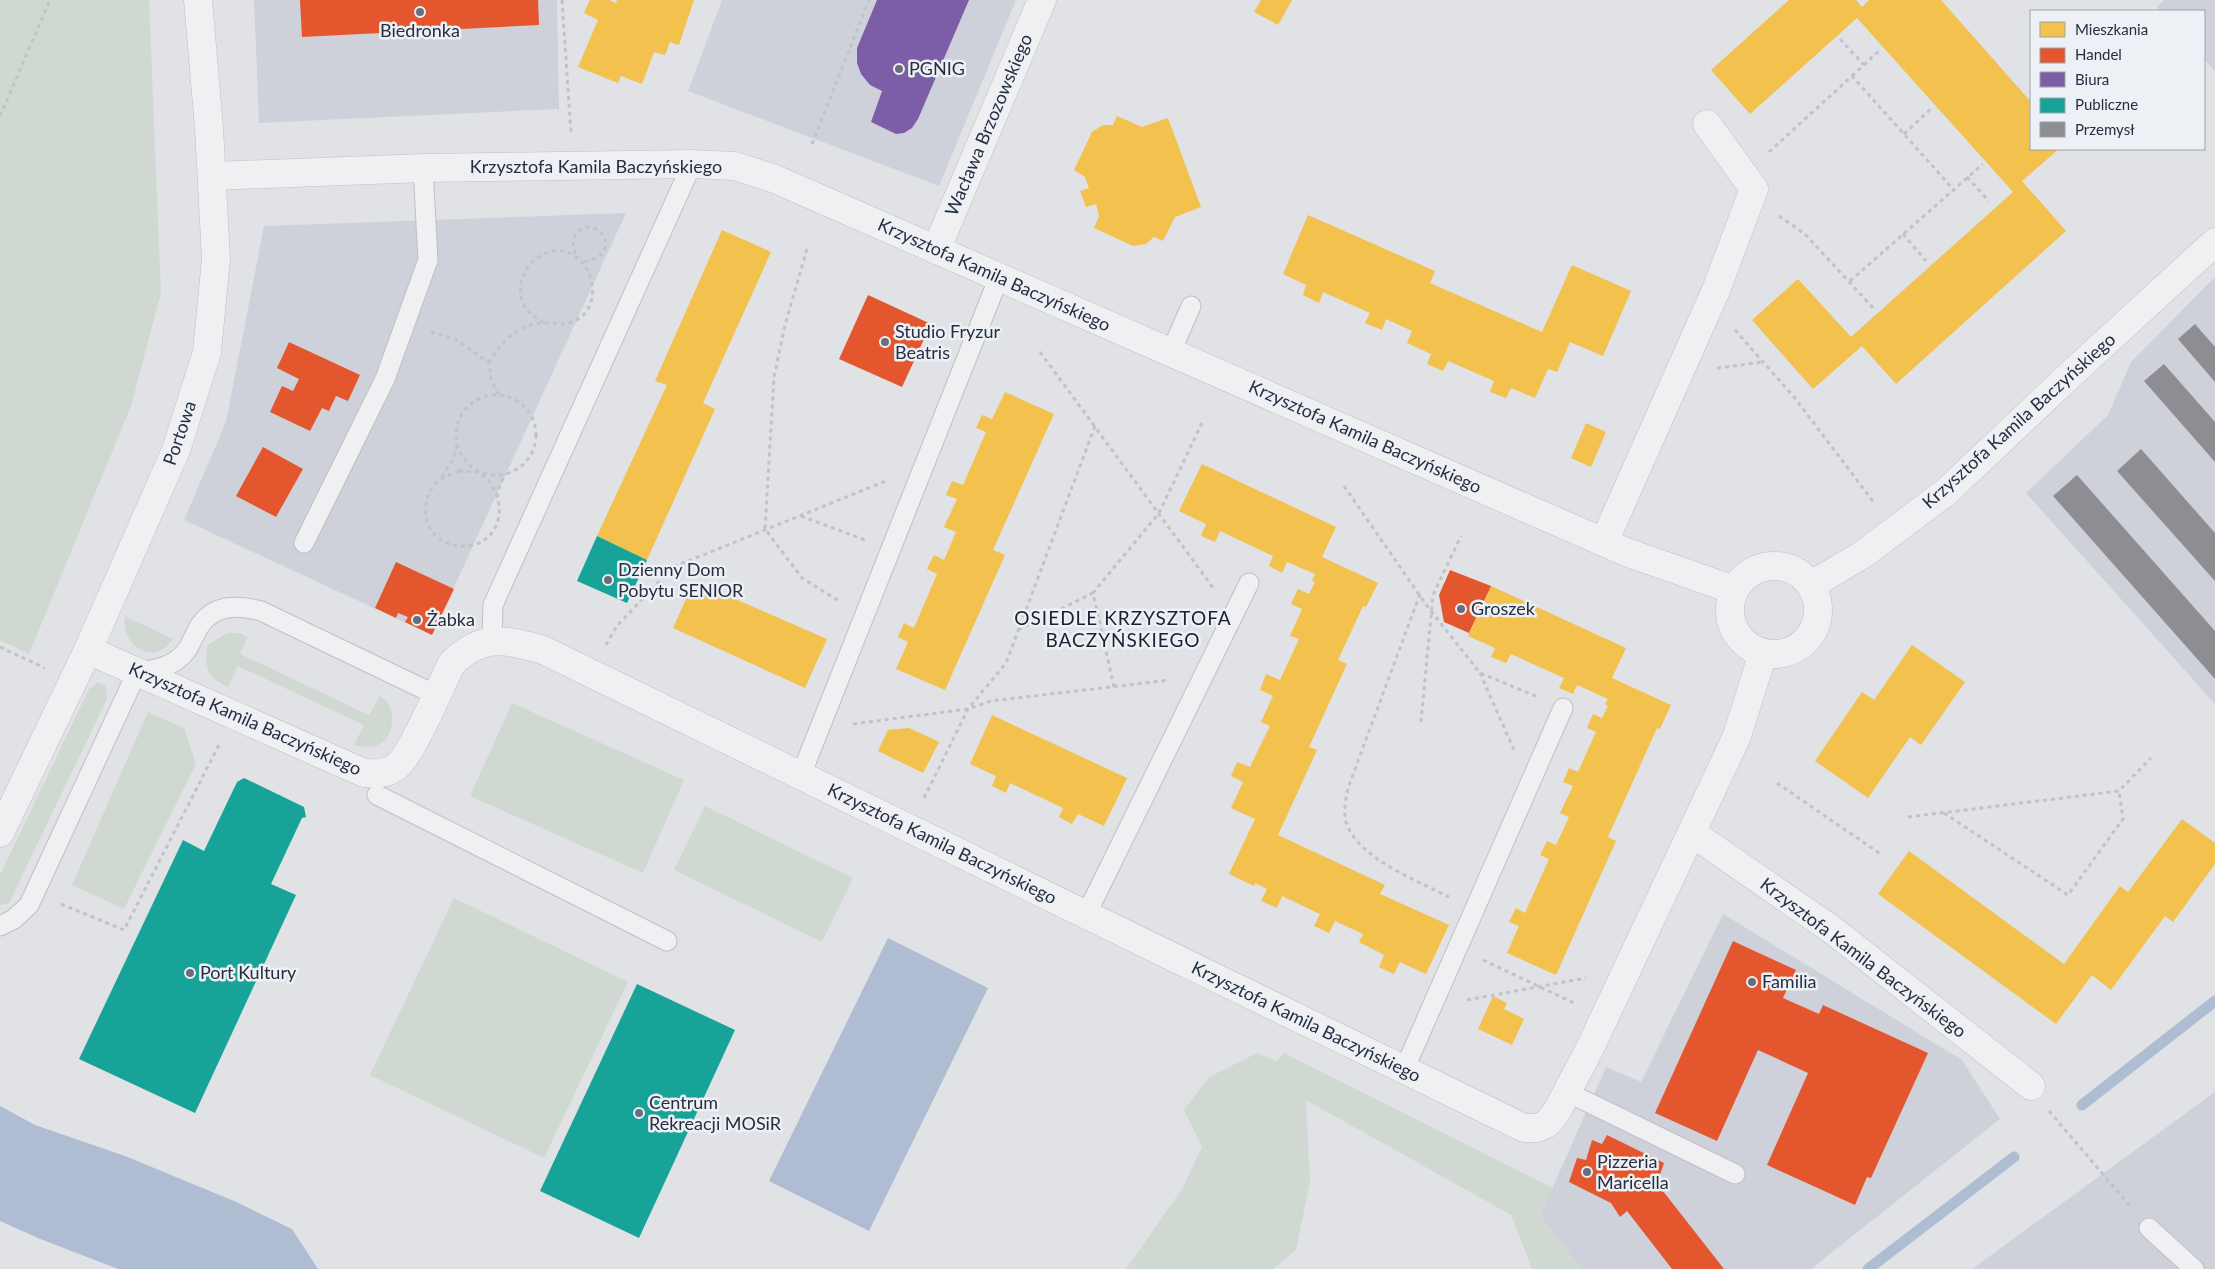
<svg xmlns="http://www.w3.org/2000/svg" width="2215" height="1269" viewBox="0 0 2215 1269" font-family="Lato,sans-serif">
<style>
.built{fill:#ced1d9}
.green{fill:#d0d9d1}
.water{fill:#aebdd2}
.homes{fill:#f2c14e}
.shops{fill:#e4572e}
.offices{fill:#7b5ea7}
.public{fill:#17a398}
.industry{fill:#8d8d92}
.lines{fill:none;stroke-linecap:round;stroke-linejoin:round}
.stream{stroke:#aebdd2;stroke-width:11}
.service-casing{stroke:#bec0c4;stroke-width:21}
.minor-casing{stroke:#bec0c4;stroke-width:29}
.path{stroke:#c2c3c9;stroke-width:3;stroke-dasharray:4 4;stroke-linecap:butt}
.service{stroke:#f0f0f2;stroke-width:19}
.minor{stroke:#f0f0f2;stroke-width:28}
.poi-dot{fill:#686d79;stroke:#edf0f5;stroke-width:2}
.labels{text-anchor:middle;stroke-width:5;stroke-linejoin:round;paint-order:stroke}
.poi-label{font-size:18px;fill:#272e3f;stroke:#edf0f5;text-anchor:start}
.street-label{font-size:18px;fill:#272e3f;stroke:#edf0f5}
.neighbourhood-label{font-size:19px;letter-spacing:1px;fill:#192030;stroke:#edf0f5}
</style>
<rect width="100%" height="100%" fill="#e0e2e6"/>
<g class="built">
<polygon points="254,0 557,0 559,113 558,109 259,123"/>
<polygon points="722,0 1016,0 939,186 688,91"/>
<polygon points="2164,0 2215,0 2215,71 2204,59 2204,11 2160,11 2157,7"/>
<polygon points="626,213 432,635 184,520 226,422 264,226"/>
<polygon points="2215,277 2215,704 2026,493 2108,415 2131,362"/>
<polygon points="1723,914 1962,1060 2000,1119 1811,1269 1581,1269 1540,1216 1606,1067 1641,1082"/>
<polygon points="2215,1092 2215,1269 1972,1269"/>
</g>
<g class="green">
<polygon points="0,0 149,0 161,293 131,406 29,654 0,640"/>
<path d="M125,616L173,639C155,667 120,646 125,616Z"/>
<path d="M227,633H238L248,637L240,654L369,715L380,696C398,705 395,738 378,745C370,748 363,747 354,745L364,725L238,666L228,687C208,678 203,667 208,645Z"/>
<polygon points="98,682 106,686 107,699 9,903 0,905 0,875 89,689"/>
<polygon points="512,703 684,780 643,873 470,796"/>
<polygon points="148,712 184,728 196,764 124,909 72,885"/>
<polygon points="705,806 853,878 822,942 674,870"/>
<polygon points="454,898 628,982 544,1158 370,1075"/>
<polygon points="1257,1053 1276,1061 1284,1053 1553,1188 1540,1216 1581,1269 1532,1269 1511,1215 1306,1100 1310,1182 1296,1250 1273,1269 1126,1269 1182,1189 1202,1147 1184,1110 1209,1077"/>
</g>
<g class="water">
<polygon points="888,938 988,988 869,1231 769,1181"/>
<polygon points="0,1106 35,1125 125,1156 234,1201 292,1229 318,1269 118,1269 38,1238 0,1221"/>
</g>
<g class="homes">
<polygon points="590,0 609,0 616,3 617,0 694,0 679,45 670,42 665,55 654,52 642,84 621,76 618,83 578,67 598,20 584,13"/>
<polygon points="1261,0 1292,0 1278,25 1254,12"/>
<polygon points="1789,0 1856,0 1862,7 1869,0 1941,0 2031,102 2031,149 2059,149 2022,181 2066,231 1896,384 1862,346 1813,389 1752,320 1798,279 1851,337 2013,192 1857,18 1750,114 1711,70"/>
<polygon points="1117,116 1142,127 1168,118 1201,207 1175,217 1163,241 1154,237 1146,244 1133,246 1094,228 1099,216 1096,204 1086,207 1080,191 1089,188 1085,177 1074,170 1092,132 1103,125 1113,125"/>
<polygon points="1308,215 1435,271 1430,283 1542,332 1572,265 1631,291 1603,356 1570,342 1557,372 1548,369 1535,398 1511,388 1506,398 1490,392 1494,381 1448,361 1443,371 1427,364 1431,354 1407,343 1412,331 1386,319 1382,330 1365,323 1370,313 1323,292 1319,303 1303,295 1306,285 1283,274"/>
<polygon points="722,230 771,252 703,403 715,409 647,560 597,536 667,385 655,381"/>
<polygon points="1005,392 1054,414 993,550 1005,555 945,690 896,669 908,642 898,637 904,623 914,628 937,574 927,569 934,555 944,560 956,532 944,527 957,499 946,495 952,481 963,485 986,432 976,428 982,415 992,419"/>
<polygon points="1586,423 1606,432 1591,467 1571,458"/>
<polygon points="1202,464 1336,527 1322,557 1378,583 1366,607 1363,606 1338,660 1347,664 1309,747 1317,750 1278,835 1385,885 1380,894 1449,925 1426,974 1400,962 1394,974 1379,967 1384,955 1359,942 1363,934 1335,921 1329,933 1314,926 1320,914 1282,896 1277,908 1261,901 1267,889 1255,883 1254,886 1229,874 1255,819 1231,808 1243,782 1231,776 1237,762 1250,767 1270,726 1261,722 1273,696 1260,690 1266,674 1280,680 1299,639 1290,636 1302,609 1291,604 1298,589 1309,594 1315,582 1312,581 1315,574 1287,562 1282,573 1269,566 1273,556 1220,531 1215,542 1201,536 1206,524 1179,511"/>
<polygon points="694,581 827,639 805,688 673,628"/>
<polygon points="1491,586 1626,648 1612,678 1671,705 1660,729 1657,728 1608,837 1616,841 1556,975 1507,953 1519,926 1509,922 1516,908 1525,913 1549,859 1540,855 1547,841 1556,845 1569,817 1560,813 1573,786 1563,782 1569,768 1578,772 1596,732 1587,728 1593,714 1602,718 1608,706 1605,704 1608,699 1577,685 1573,694 1559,688 1564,678 1511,654 1506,663 1491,657 1495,648 1468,636"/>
<polygon points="1912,645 1965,682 1921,745 1910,737 1868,798 1815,761 1862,692 1874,700"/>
<polygon points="992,715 1127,778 1104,826 1078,814 1072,824 1059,817 1063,808 1010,783 1006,793 992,786 996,776 970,764"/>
<polygon points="909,728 939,742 923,773 878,751 888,730"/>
<polygon points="2182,819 2215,843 2215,864 2173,922 2165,916 2111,990 2092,975 2056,1024 1878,894 1909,851 2064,964 2120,886 2128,892"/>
<polygon points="1493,996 1507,1003 1504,1009 1524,1019 1512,1045 1478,1029"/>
</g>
<g class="shops">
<polygon points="300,0 538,0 539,25 302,37"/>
<polygon points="868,295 931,324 902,387 839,359"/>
<polygon points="289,342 360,375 348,401 336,396 329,411 322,408 310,431 270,412 282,386 293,391 299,379 277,368"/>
<polygon points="263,447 303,469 276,517 236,496"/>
<polygon points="396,562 454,589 432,635 405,622 408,617 398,613 396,618 375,608"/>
<polygon points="1450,570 1491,586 1469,633 1444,622 1439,595"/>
<polygon points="1733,941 1796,970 1783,998 1819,1014 1823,1005 1928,1053 1871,1178 1867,1177 1855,1205 1767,1165 1808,1073 1758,1050 1717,1141 1655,1113"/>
<polygon points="1607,1135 1664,1163 1655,1190 1659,1186 1724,1269 1672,1269 1627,1211 1620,1217 1611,1203 1569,1182 1577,1158 1586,1160 1592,1140 1602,1144"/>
</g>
<polygon class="offices" points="877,0 969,0 918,119 912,128 904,133 896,134 871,122 882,91 870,85 861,74 857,63 857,48"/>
<g class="public">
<polygon points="597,536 647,560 627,603 577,581"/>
<polygon points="244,778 304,807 306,817 302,818 271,884 296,895 195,1113 79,1059 183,840 204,851 237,782"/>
<polygon points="637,984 735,1030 639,1238 540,1191"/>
</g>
<g class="industry">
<polygon points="2195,324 2215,347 2215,382 2178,339"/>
<polygon points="2164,364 2215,422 2215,462 2144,381"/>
<polygon points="2141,449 2215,533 2215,581 2117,471"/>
<polygon points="2077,475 2215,631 2215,679 2053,496"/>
</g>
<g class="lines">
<g class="stream">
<polyline points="2082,1105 2215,1001"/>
<polyline points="1868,1269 2014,1157"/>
</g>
<g class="service-casing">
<g id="service">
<polyline points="1171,352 1191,306"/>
<polyline points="304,543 385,379 428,260 423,168"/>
<polyline points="492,642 493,605 692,164"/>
<polyline points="801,775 999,277"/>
<polyline points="377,795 667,941"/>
<polyline points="1086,915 1249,583"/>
<path d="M0,926L14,919L29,905L137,672C155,670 174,667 186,651C192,643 195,632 201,624C216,604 238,605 261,611L436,695"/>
<polyline points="1404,1070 1563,708"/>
<polyline points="1567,1092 1735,1174"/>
<polyline points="2149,1228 2194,1269"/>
</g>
</g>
<g class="minor-casing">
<g id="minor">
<polyline points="212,176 423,168 692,164 735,166 775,179 1626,552 1734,590"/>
<polyline points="936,250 1042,0"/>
<polyline points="1604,542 1716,290 1754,189 1707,124"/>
<circle cx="1774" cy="610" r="44"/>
<polyline points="1811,585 1862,555 1946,492 2070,375 2215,242"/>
<path d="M88,650L364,773C376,774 388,774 397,766C413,753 441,684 452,663C483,633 504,640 541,649L1524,1128H1537L1548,1123L1557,1111L1590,1048L1737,736L1763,653"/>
<polyline points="0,833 88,650 176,450 207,352 216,259 209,128 198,0"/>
<polyline points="1692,833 1831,929 2031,1086"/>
</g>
</g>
<g class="path">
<polyline points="562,0 571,133"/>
<polyline points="1840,39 1864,65"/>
<polyline points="1852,76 1880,50"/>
<polyline points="0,116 50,0"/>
<polyline points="1904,134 1933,107"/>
<polyline points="812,144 869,0"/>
<polyline points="1769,152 1852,76 1953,189"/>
<polyline points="1967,177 1989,201"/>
<polyline points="1779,216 1805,234 1874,309"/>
<polyline points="1903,234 1926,261"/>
<polyline points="807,249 785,325 774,377 765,529 802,578 839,601"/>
<path d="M575,254C573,246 572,239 578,232C597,213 627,255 583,262"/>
<polyline points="1850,281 1983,164"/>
<polyline points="1735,330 1794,397 1875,504"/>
<polyline points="431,332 455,339 489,363 491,379 498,394"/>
<polyline points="1040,352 1214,589"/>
<path d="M489,363C501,342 518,323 545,323C559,323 568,327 581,317C603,299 591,258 566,252C533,244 507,285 528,311C532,316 539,319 544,323"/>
<polyline points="1717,368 1763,362"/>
<circle cx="496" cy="435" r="40"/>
<path d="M459,471L479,472C484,476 489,481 492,486C498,495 500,506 499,516C491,563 419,552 426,505C429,484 440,478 459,471Z"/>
<polyline points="442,477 454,458 457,444"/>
<polyline points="1344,486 1427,606 1480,673 1538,697"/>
<polyline points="497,497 500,484 506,474"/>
<polyline points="801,516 865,540"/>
<path d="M1420,594L1348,788C1346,799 1343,811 1346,822C1358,859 1417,880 1449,897"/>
<polyline points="1018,630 1093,593"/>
<polyline points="606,645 616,627 673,567 886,481"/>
<polyline points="0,647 45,668"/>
<polyline points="1480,673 1514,750"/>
<polyline points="1114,687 1093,593 1159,513 1202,423"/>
<polyline points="1421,722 1433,595 1461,536"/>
<polyline points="853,724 968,709 991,701 1170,680"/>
<polyline points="1777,783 1882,855"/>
<polyline points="924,798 968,709 1006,663 1095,426"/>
<polyline points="1944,813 2068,895 2123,819 2119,791"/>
<polyline points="1908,817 2119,791 2151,758"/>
<polyline points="61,904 124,930 220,743"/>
<polyline points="1483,960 1574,1003"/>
<polyline points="1467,1000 1586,978"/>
<polyline points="2049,1111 2131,1207"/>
</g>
<use href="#service" class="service"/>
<use href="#minor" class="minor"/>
</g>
<g class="poi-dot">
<circle cx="420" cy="12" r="5"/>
<circle cx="899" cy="69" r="5"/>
<circle cx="885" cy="342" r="5"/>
<circle cx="608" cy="580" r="5"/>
<circle cx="1461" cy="609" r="5"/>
<circle cx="417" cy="620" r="5"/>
<circle cx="190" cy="973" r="5"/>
<circle cx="1752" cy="982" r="5"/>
<circle cx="639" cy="1113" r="5"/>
<circle cx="1587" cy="1172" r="5"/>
</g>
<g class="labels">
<g class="poi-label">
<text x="420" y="37" text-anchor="middle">Biedronka</text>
<text x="909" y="75">PGNIG</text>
<text x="895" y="338">Studio Fryzur<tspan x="895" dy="21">Beatris</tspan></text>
<text x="618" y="576">Dzienny Dom<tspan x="618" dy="21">Pobytu SENIOR</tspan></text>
<text x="1471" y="615">Groszek</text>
<text x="427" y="626">Żabka</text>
<text x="200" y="979">Port Kultury</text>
<text x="1762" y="988">Familia</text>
<text x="649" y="1109">Centrum<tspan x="649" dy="21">Rekreacji MOSiR</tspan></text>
<text x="1597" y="1168">Pizzeria<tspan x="1597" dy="21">Maricella</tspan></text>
</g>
<g class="street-label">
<text transform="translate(989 125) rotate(-67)" y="6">Wacława Brzozowskiego</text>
<text x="596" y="173">Krzysztofa Kamila Baczyńskiego</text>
<text transform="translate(994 275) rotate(24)" y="6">Krzysztofa Kamila Baczyńskiego</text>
<text transform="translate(2019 421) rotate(-42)" y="6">Krzysztofa Kamila Baczyńskiego</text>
<text transform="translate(180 433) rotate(-71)" y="6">Portowa</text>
<text transform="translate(1365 437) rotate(24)" y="6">Krzysztofa Kamila Baczyńskiego</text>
<text transform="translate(245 719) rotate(24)" y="6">Krzysztofa Kamila Baczyńskiego</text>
<text transform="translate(942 844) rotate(26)" y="6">Krzysztofa Kamila Baczyńskiego</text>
<text transform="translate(1863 958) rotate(37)" y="6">Krzysztofa Kamila Baczyńskiego</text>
<text transform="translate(1306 1022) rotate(26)" y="6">Krzysztofa Kamila Baczyńskiego</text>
</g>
<g class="neighbourhood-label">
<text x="1123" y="625">OSIEDLE KRZYSZTOFA<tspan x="1123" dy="22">BACZYŃSKIEGO</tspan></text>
</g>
</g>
<rect x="2030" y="10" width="175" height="140" fill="#edf0f5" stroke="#9ea2ac"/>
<rect x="2040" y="22" width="25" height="15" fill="#f2c14e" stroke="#9ea2ac"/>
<text x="2075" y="35" font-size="15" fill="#272e3f">Mieszkania</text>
<rect x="2040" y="48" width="25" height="15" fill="#e4572e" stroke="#9ea2ac"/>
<text x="2075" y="60" font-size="15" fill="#272e3f">Handel</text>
<rect x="2040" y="72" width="25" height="15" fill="#7b5ea7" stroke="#9ea2ac"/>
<text x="2075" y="85" font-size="15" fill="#272e3f">Biura</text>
<rect x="2040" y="98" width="25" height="15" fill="#17a398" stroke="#9ea2ac"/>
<text x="2075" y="110" font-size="15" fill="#272e3f">Publiczne</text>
<rect x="2040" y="122" width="25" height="15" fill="#8d8d92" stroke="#9ea2ac"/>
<text x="2075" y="135" font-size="15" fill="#272e3f">Przemysł</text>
</svg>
